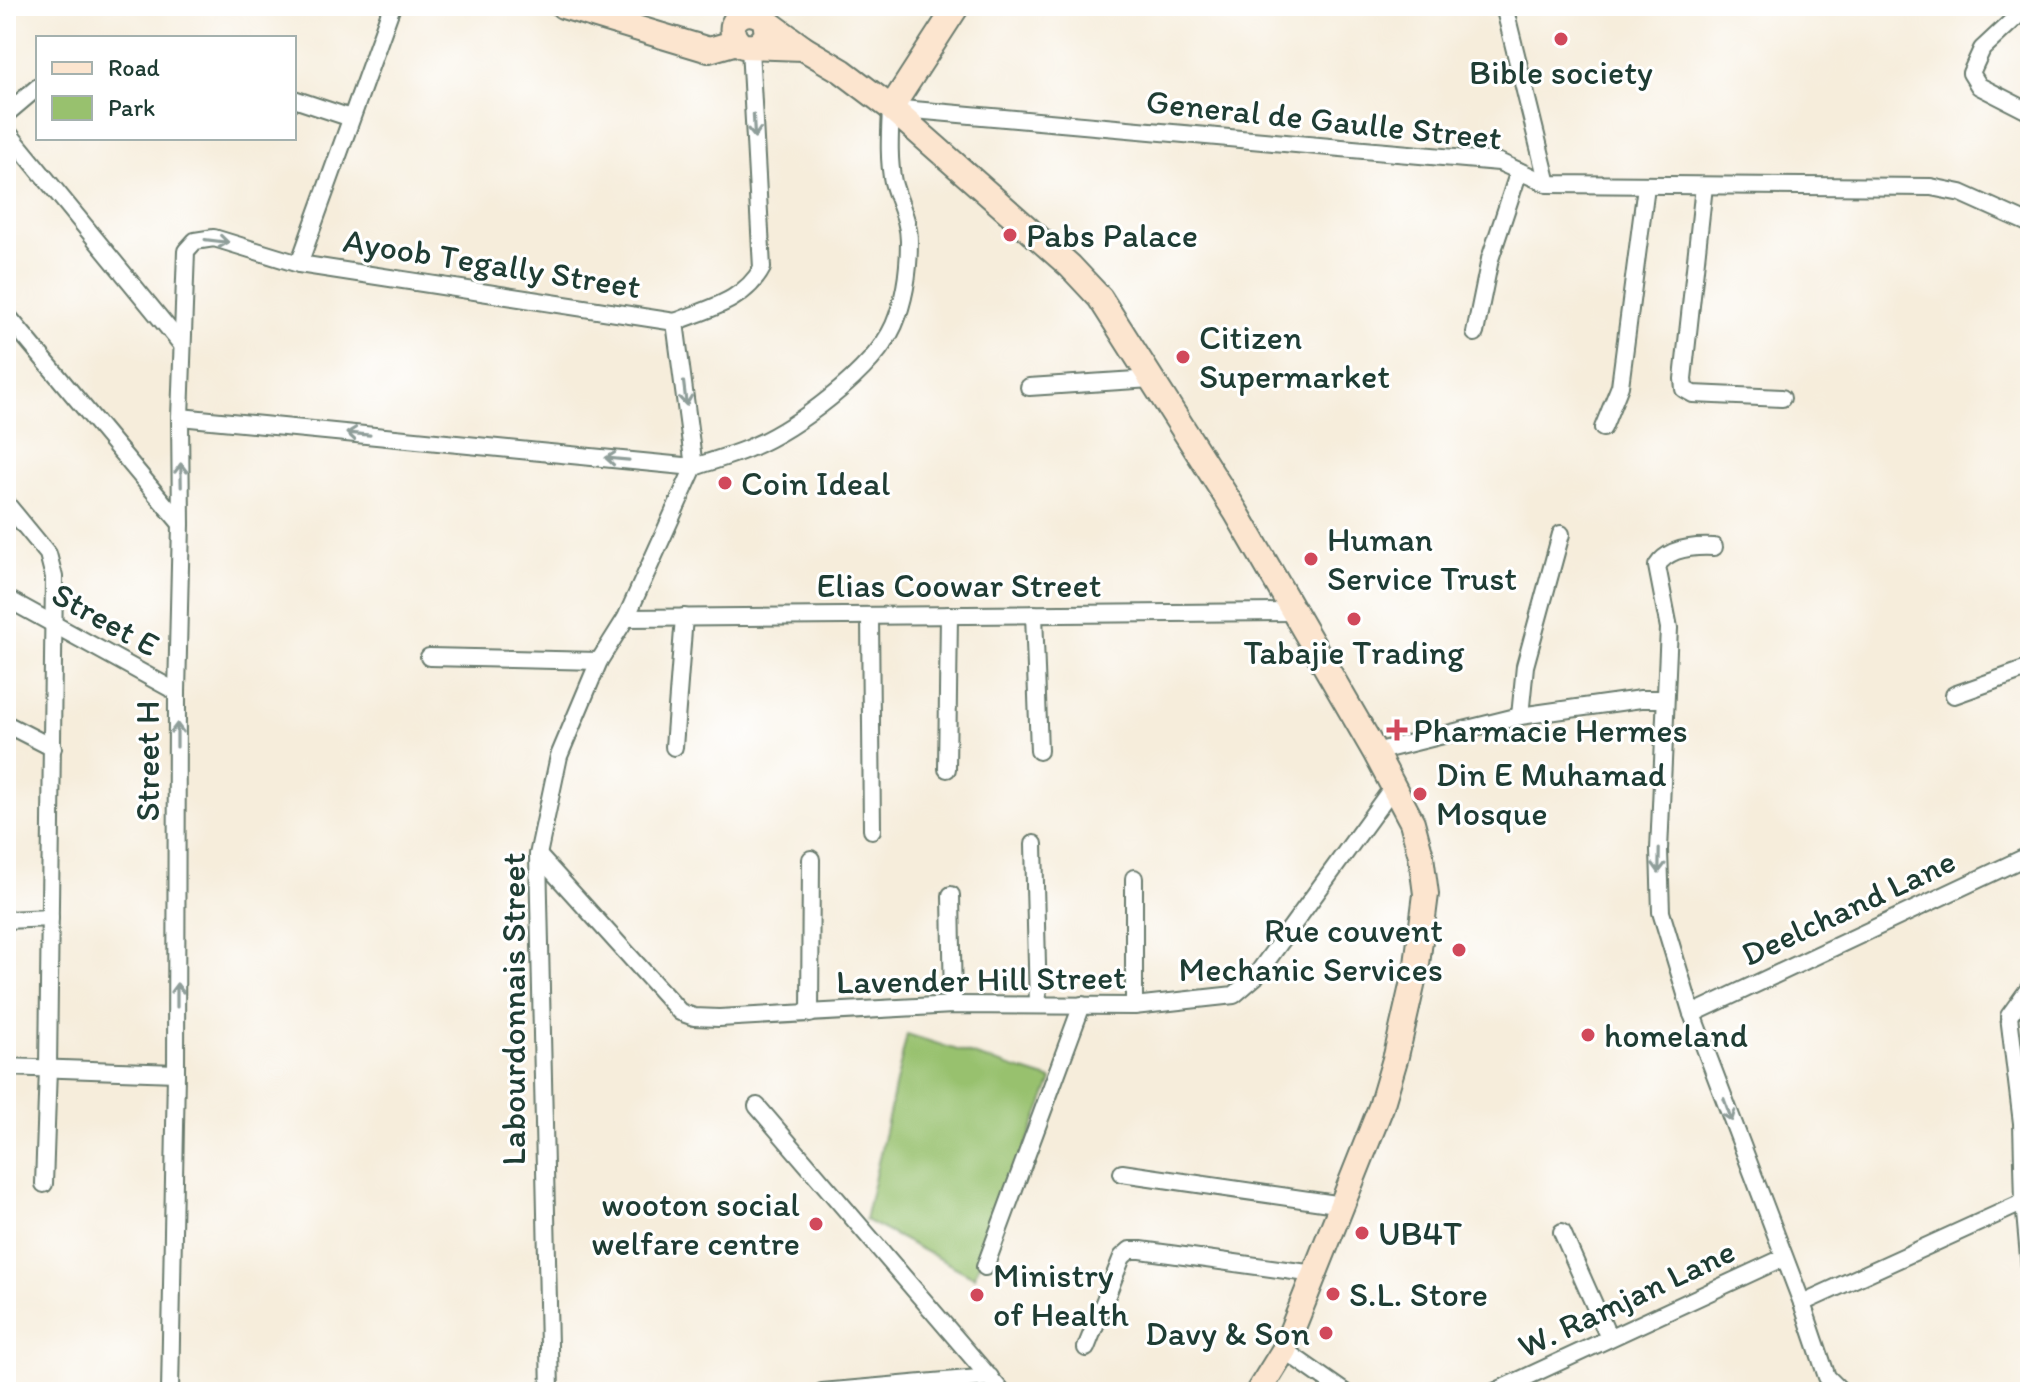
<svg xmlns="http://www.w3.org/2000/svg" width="2036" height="1398" viewBox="0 0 2036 1398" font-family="Itim,sans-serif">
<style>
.green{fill:#98c16e;stroke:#5c7f51;stroke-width:2}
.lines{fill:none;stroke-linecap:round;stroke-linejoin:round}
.street-casing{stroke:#6a7b6e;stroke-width:20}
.secondary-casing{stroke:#6a7b6e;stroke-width:28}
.street{stroke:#fff;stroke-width:16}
.secondary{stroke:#fce5cf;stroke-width:24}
.oneway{stroke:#8f9e9a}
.poi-dot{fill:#d1495b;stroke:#fff;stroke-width:3}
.labels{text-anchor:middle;stroke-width:6;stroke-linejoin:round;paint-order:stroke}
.poi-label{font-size:34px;fill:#1f3d34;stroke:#fff;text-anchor:start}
.street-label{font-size:34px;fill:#1f3d34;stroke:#fff}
</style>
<rect width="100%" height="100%" fill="#fff"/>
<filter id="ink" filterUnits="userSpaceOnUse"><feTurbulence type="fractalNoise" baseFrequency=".0125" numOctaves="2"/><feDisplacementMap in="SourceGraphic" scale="16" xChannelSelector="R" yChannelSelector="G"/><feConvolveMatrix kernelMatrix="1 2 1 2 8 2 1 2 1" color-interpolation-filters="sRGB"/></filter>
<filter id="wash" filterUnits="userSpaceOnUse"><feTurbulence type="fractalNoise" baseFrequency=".006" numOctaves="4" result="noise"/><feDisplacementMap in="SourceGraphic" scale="32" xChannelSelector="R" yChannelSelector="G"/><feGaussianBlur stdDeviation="1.8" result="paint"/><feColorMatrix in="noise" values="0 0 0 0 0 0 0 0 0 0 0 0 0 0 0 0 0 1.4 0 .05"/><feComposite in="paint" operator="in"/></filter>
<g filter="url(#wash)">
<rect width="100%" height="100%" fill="#f6eddb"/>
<polygon class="green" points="907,1034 1052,1080 974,1277 865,1220"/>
</g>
<g filter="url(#ink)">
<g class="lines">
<g class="street-casing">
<g id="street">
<polyline points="1504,6 1548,184"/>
<polyline points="2028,6 1982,49 1971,73 1979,86 2030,112"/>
<polyline points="294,99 351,118"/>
<polyline points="6,114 38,87"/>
<polyline points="6,130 182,345"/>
<polyline points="1704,186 1683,379 1684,389 1693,394 1782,398"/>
<polyline points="299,264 392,6"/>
<polyline points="6,314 181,524"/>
<path d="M675,322C707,309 745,301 762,268L750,48"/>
<polyline points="675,322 694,467"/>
<polyline points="1475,333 1490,259 1519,171"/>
<polyline points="1029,387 1151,379"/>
<path d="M180,417L694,467C712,461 730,456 747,449C794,430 873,372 894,325C905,299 909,268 909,241C909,220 898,201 893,182C888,159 890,132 891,108L1499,162L1548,184L1931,187L1961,193L2030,224"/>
<polyline points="1603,428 1620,386 1646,186"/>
<polyline points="6,503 48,554 54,577 48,1068 44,1184"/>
<path d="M1714,547C1694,546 1668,548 1657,566L1669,628L1659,850L1661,912L1692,1014L1802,1303L1827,1377L1842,1392"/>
<polyline points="6,598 177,692"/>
<polyline points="1034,614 1039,751"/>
<polyline points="870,616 872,830"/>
<polyline points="626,618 1293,612"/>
<polyline points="429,657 599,661"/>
<polyline points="1954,695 2030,668"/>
<polyline points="1520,716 1525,666 1561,534"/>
<polyline points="6,724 53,748"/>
<polyline points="674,747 684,617"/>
<polyline points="1375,752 1520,716 1641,699 1665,699"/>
<polyline points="947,769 949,615"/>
<polyline points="1034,844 1038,1005"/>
<polyline points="538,855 680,1012 694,1017 719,1018 953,1005 1134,1006 1234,995 1255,977 1393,787"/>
<polyline points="1134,878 1134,1006"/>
<polyline points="951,895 953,1005"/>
<polyline points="6,920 50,918"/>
<polyline points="2030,987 2009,1016 2022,1123 2024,1202 2030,1268"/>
<polyline points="810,1014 811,859"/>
<polyline points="1692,1014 2030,855"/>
<polyline points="6,1067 176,1073"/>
<polyline points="757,1106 1002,1392"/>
<polyline points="1122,1173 1343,1205"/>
<polyline points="1562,1232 1609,1338"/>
<polyline points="985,1267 1082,1005"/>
<polyline points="1802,1303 2024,1202"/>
<polyline points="1086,1348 1122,1257 1130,1250 1141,1250 1315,1274"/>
<polyline points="1284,1350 1344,1392"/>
<polyline points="170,1392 176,1073 177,692 181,524 180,417 186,251 195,241 214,238 299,264 675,322"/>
<polyline points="550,1392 538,855 559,756 599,661 626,618 694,467"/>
<polyline points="822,1392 990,1377"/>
<polyline points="1494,1392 1783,1258"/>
</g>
</g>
<g class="secondary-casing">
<g id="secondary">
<polyline points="563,6 709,50 737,42"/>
<polyline points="765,20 803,48 842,71 891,108 1070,266 1100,298 1236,512 1375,752 1412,822 1421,856 1426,894 1417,964 1396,1056 1381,1107 1284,1350 1258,1392"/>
<path d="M757,46L767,35L765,20C743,0 718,29 743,46L803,48"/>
<polyline points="891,108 957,6"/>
</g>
</g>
<use href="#street" class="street"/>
<use href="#secondary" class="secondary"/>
</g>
<defs><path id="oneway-shaft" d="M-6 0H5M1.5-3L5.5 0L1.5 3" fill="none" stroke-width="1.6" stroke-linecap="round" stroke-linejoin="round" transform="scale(2)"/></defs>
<g class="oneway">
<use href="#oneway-shaft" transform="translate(754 126) rotate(87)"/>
<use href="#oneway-shaft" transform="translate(217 241) rotate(7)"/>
<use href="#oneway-shaft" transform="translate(685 394) rotate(83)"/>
<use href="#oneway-shaft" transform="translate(358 434) rotate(-175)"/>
<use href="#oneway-shaft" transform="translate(617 459) rotate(-175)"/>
<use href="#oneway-shaft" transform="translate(181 475) rotate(-91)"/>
<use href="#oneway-shaft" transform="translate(177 735) rotate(-90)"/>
<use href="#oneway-shaft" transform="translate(1659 861) rotate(91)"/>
<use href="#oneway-shaft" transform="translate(177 995) rotate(-90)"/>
<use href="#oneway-shaft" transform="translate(1728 1110) rotate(70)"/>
</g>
</g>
<g class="poi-dot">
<circle cx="1561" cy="39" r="8"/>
<circle cx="1010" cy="235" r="8"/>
<circle cx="1183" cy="357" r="8"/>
<circle cx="725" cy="483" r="8"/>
<circle cx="1311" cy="559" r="8"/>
<circle cx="1354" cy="619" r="8"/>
<path d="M1393 718h8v8h8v8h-8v8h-8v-8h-8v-8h8z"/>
<circle cx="1420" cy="794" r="8"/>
<circle cx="1459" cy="950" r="8"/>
<circle cx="1588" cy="1035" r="8"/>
<circle cx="816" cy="1224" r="8"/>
<circle cx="1362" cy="1233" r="8"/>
<circle cx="1333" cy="1294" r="8"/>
<circle cx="977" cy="1295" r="8"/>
<circle cx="1326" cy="1333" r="8"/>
</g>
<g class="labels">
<g class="poi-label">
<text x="1561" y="84" text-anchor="middle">Bible society</text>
<text x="1026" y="247">Pabs Palace</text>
<text x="1199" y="349">Citizen<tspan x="1199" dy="39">Supermarket</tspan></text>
<text x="741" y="495">Coin Ideal</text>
<text x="1327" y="551">Human<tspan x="1327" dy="39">Service Trust</tspan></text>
<text x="1354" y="664" text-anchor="middle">Tabajie Trading</text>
<text x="1413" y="742">Pharmacie Hermes</text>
<text x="1436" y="786">Din E Muhamad<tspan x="1436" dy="39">Mosque</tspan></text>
<text x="1443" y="942" text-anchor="end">Rue couvent<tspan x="1443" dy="39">Mechanic Services</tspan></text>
<text x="1604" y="1047">homeland</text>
<text x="800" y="1216" text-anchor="end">wooton social<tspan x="800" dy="39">welfare centre</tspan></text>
<text x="1378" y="1245">UB4T</text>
<text x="993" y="1287">Ministry<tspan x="993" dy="39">of Health</tspan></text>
<text x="1349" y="1306">S.L. Store</text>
<text x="1310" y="1345" text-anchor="end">Davy &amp; Son</text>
</g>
<g class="street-label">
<text transform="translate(1324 119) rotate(6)" y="12">General de Gaulle Street</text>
<text transform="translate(492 263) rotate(9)" y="12">Ayoob Tegally Street</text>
<text x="959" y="597">Elias Coowar Street</text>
<text transform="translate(106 619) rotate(29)" y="12">Street E</text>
<text transform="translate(147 761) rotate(-90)" y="12">Street H</text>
<text transform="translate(1848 907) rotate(-25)" y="12">Deelchand Lane</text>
<text transform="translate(981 979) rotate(-1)" y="12">Lavender Hill Street</text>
<text transform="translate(513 1009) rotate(-90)" y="12">Labourdonnais Street</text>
<text transform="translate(1626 1298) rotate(-25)" y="12">W. Ramjan Lane</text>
</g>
</g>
<rect width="2036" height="1398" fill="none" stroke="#fff" stroke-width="32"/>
<rect x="36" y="36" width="260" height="104" fill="#ffffff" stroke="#a5b1ae" stroke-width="2"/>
<rect x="52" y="62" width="40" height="12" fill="#fce5cf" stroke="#a5b1ae" stroke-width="2"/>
<text x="108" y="76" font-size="24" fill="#1f3d34">Road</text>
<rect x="52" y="96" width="40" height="24" fill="#98c16e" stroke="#a5b1ae" stroke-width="2"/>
<text x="108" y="116" font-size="24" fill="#1f3d34">Park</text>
</svg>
